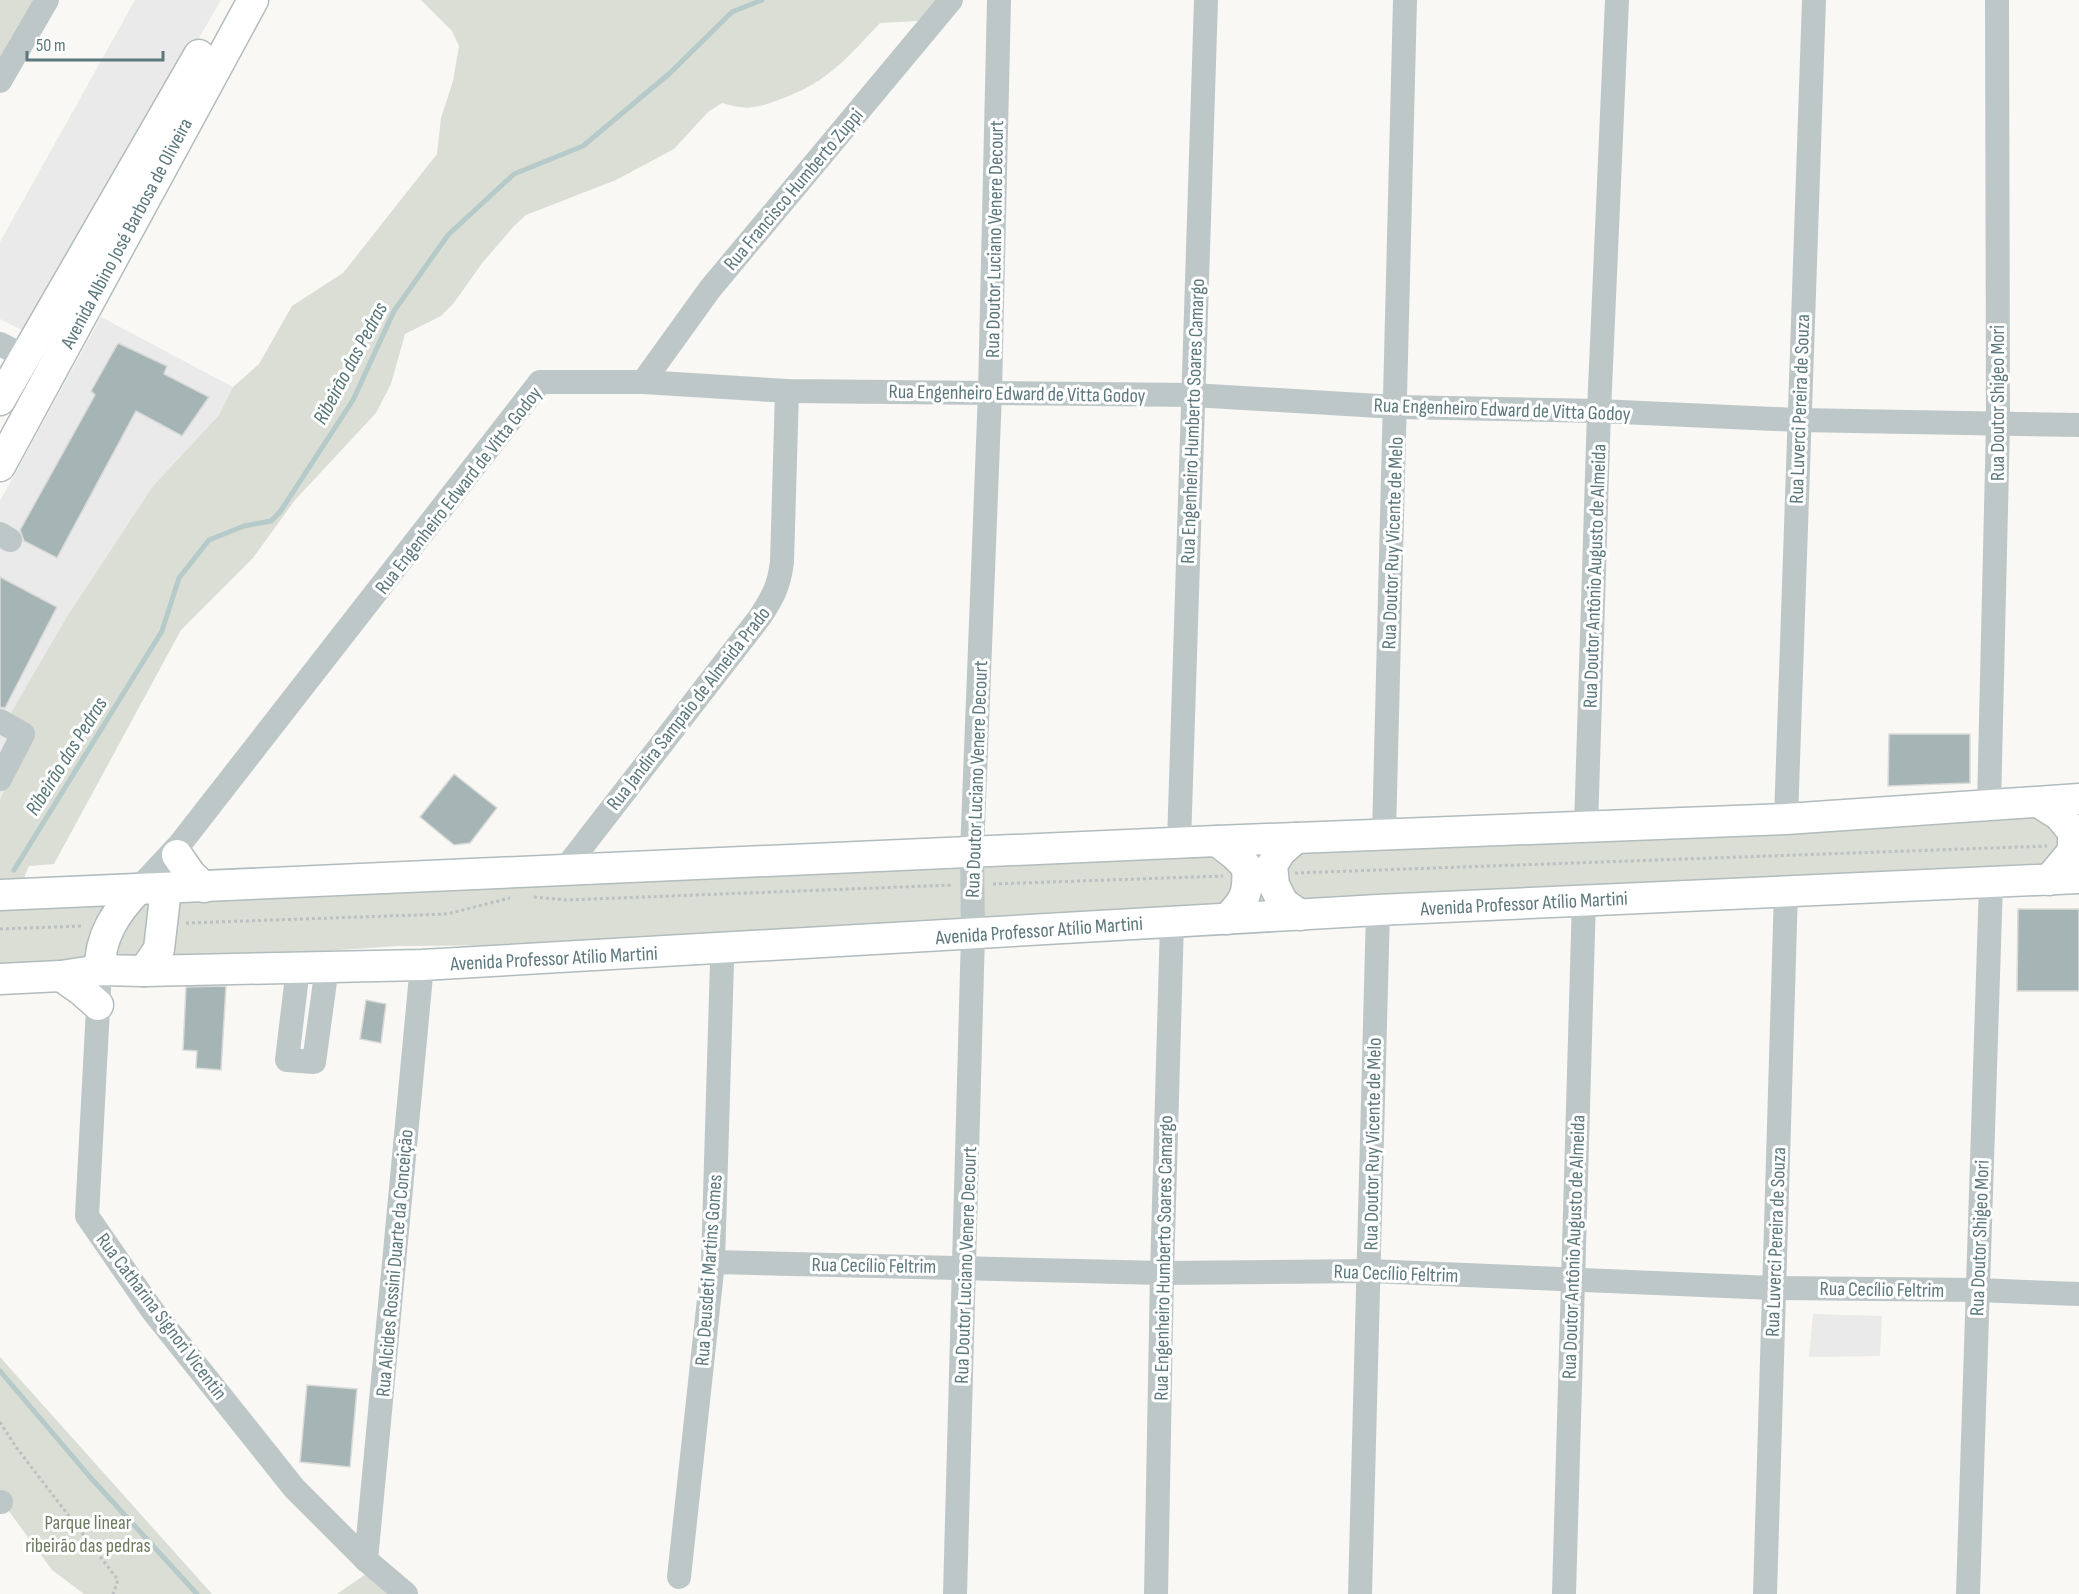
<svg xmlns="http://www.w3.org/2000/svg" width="2079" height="1594" viewBox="0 0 2079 1594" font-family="'Sofia Sans Condensed',sans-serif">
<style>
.built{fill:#e9eae9}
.green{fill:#daded4}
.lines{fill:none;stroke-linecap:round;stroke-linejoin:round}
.stream{stroke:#b6caca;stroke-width:5}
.building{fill:#a5b5b6;stroke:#dadad8;stroke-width:1.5}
.major-casing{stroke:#b2bbbd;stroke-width:33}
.path{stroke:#bbc0c2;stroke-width:3;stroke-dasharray:3 3;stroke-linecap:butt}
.minor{stroke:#bec7c8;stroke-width:24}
.major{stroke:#fff;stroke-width:30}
.labels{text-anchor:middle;stroke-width:6;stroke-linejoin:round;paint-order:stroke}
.street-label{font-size:20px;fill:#5d787d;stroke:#fff}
.park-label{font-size:20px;fill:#6c7a60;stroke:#fff}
.water-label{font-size:21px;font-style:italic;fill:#577676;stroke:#fff}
</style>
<rect width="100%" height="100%" fill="#f9f8f5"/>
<g class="built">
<polygon points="135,0 221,0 28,333 0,319 0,242"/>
<polygon points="101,317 233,387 219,415 153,486 68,615 33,735 0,799 0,501"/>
<polygon points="1813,1314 1882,1316 1880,1356 1809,1357"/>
</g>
<g class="green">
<polygon points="0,0 44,0 0,77"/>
<path d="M421,0H937L918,21L880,23C847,58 828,82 781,99C756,108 749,111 722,103L708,112L674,149L616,180L526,215L514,226L483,262L453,304L441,316L405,334L391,384L376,413L295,500L253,558L181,630L54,864L29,866L21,885L0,886V799L33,735L8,718L68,615L153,486L219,415L233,387L259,364L292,306L343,273L437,154L441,118L453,81L459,46L452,31Z"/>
<polygon points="2079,802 2079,873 561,945 397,946 0,974 0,898"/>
<polygon points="0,1357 212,1594 84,1594 52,1570 0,1499"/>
<polygon points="369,1572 394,1594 337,1594"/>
</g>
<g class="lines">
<g class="stream">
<polyline points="14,870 162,631 179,578 209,540 244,526 271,521 280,512 353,400 394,311 448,235 514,174 583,146 670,73 732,12 762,0"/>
<polyline points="0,1371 90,1477 197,1594"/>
</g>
</g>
<g class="building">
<polygon points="118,343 167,366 164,374 209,397 182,436 136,411 57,558 24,541 20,530 95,395 91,391"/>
<polygon points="0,577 57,607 5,708 0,707"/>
<polygon points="1889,734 1970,734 1970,783 1888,786"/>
<polygon points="454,774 497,808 470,843 454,845 420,817"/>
<polygon points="2018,909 2079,909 2079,991 2017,991"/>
<polygon points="226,986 221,1070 196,1068 197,1051 183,1050 186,987"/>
<polygon points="366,1000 386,1004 381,1043 360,1039"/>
<polygon points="307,1385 357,1389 350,1467 300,1462"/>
</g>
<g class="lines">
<g class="major-casing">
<g id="major">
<polyline points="0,400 199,55"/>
<polyline points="0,466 253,0"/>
<polyline points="2040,803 2059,815 2073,832 2073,851 2049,880"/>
<polyline points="1296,838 1281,851 1272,865 1274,885 1283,903 1300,915"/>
<path d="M1217,841L1234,854L1247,867C1249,893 1245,901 1227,919"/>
<polyline points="177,855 191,875 204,887"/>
<polyline points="0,895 1217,841 1786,819 2079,799"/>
<path d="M100,970C99,937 116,912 138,889"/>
<polyline points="144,971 159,949 166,889"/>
<polyline points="61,976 81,990 98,1005"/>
<polyline points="0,979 61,976 100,970 144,971 422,965 1378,910 2079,878"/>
</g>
</g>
<g class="path">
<polyline points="1295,873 2047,846"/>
<polyline points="993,884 1223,876"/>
<polyline points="534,897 566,900 953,885"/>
<polyline points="186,923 447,914 510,898"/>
<polyline points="0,929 83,926"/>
<polyline points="0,1422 16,1447 118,1580 113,1594"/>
</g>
<g class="minor">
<polyline points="0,81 47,0"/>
<polyline points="0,344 25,357"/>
<polyline points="643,382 710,289 951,0"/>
<polyline points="0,534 10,540"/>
<polyline points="0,721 23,734 0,779"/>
<polyline points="1989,805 1998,424 1997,0"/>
<polyline points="1786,819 1814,0"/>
<polyline points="1586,827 1599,411 1617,0"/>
<polyline points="1384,834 1405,0"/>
<polyline points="1179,843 1206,0"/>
<path d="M564,870L760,617C773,597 779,586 782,562L787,391"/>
<polyline points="138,889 180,844 540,382 643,382 787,391 1193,395 1396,407 1599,411 1798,420 2079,425"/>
<polyline points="298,968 287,1060 314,1062 327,967"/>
<polyline points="99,989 87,1216 152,1310 294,1488 366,1560 406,1594"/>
<polyline points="713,1262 1162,1273 1369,1271 1773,1288 1977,1290 2079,1294"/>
<polyline points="0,1502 1,1502"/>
<polyline points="366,1560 422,965"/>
<polyline points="679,1577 713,1262 722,962"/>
<polyline points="955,1594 973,934 972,852 990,392 999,0"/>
<polyline points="1156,1594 1162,1273 1172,922"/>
<polyline points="1360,1594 1378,910"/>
<polyline points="1564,1594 1584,899"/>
<polyline points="1765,1594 1786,891"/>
<polyline points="1968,1594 1991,883"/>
</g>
<use href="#major" class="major"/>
</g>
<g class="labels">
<g class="street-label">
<text transform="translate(793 189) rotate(-50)" y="7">Rua Francisco Humberto Zuppi</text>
<text transform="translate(126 233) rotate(-62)" y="7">Avenida Albino José Barbosa de Oliveira</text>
<text transform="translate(994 239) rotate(-89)" y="7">Rua Doutor Luciano Venere Decourt</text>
<text transform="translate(1017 393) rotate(1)" y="7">Rua Engenheiro Edward de Vitta Godoy</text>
<text transform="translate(1997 403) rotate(-90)" y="7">Rua Doutor Shigeo Mori</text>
<text transform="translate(1502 409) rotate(2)" y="7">Rua Engenheiro Edward de Vitta Godoy</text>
<text transform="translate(1799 409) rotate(-88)" y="7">Rua Luverci Pereira de Souza</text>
<text transform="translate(1192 421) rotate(-88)" y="7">Rua Engenheiro Humberto Soares Camargo</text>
<text transform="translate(458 490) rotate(-52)" y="7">Rua Engenheiro Edward de Vitta Godoy</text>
<text transform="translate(1392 543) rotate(-88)" y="7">Rua Doutor Ruy Vicente de Melo</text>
<text transform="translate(1594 576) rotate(-88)" y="7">Rua Doutor Antônio Augusto de Almeida</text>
<text transform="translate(688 708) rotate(-52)" y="7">Rua Jandira Sampaio de Almeida Prado</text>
<text transform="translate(976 779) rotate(-88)" y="7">Rua Doutor Luciano Venere Decourt</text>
<text transform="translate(1524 903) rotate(-3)" y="7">Avenida Professor Atílio Martini</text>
<text transform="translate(1039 930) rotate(-4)" y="7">Avenida Professor Atílio Martini</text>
<text transform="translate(554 958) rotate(-3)" y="7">Avenida Professor Atílio Martini</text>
<text transform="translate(1372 1144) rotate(-89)" y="7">Rua Doutor Ruy Vicente de Melo</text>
<text transform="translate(1979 1238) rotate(-88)" y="7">Rua Doutor Shigeo Mori</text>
<text transform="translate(1775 1242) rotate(-88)" y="7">Rua Luverci Pereira de Souza</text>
<text transform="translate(1573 1247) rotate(-88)" y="7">Rua Doutor Antônio Augusto de Almeida</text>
<text transform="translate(1163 1258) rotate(-89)" y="7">Rua Engenheiro Humberto Soares Camargo</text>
<text transform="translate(394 1263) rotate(-85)" y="7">Rua Alcides Rossini Duarte da Conceição</text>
<text transform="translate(874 1265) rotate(1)" y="7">Rua Cecílio Feltrim</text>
<text transform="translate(965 1265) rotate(-88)" y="7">Rua Doutor Luciano Venere Decourt</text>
<text transform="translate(708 1270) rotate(-86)" y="7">Rua Deusdeti Martins Gomes</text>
<text transform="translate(1396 1273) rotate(2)" y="7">Rua Cecílio Feltrim</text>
<text transform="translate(1882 1289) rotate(1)" y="7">Rua Cecílio Feltrim</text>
<text transform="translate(162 1316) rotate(53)" y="7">Rua Catharina Signori Vicentin</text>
</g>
<g class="park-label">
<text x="88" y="1529">Parque linear<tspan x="88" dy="23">ribeirão das pedras</tspan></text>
</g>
<g class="water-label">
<text transform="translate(350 363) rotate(-62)" y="7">Ribeirão das Pedras</text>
<text transform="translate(66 756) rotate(-58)" y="7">Ribeirão das Pedras</text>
</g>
</g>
<path d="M27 51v9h136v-9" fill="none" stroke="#5d787d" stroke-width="3"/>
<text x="36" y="51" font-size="18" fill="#5d787d" stroke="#ffffff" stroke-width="4.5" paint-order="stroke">50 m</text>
</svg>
